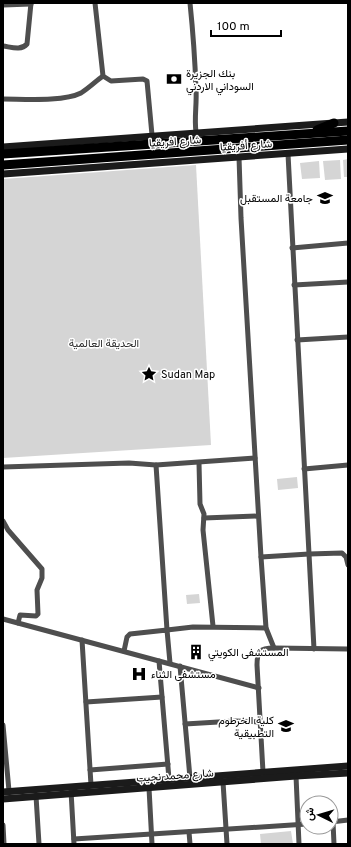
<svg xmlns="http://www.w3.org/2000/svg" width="351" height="847" viewBox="0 0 351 847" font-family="Overpass,Vazirmatn,sans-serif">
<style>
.green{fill:#d5d5d5}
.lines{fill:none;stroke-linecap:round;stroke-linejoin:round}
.street{stroke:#4e4e4e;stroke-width:5}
.secondary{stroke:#1b1b1b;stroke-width:7}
.highway{stroke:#000;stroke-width:9}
.labels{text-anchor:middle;stroke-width:3;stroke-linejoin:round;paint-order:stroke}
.poi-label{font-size:11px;fill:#000;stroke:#fff;text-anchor:start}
.street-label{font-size:11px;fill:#000;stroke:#fff}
.park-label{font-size:11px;fill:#2c2c2c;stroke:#fff}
</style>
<rect width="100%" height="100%" fill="#fff"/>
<g class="green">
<polygon points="348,159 348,177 344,177 343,160"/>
<polygon points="340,160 341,179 325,180 323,161"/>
<polygon points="319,161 320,178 302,179 300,163"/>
<polygon points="196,165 211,445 3,458 3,179"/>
<polygon points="297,477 298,488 278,490 277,479"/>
<polygon points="199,594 200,603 187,604 186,595"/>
<polygon points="291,831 293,844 261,844 260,834"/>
</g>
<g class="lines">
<g class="street">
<polyline points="95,3 103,76 111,81 143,79 147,81 152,135"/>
<path d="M190,3C193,32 195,60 196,89C197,104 194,118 196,132"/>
<polyline points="3,5 31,4"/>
<path d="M3,46C11,47 21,51 27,44L31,3"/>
<path d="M3,99C24,99 63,102 81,93C89,88 96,81 103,76"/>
<polyline points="288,154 314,649"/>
<polyline points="239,157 241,218 261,557 266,628 274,648"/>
<polyline points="292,248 348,243"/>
<polyline points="294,285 348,282"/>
<polyline points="297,340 348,337"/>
<polyline points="199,463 200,504 204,514 203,530 213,626"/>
<polyline points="156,465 167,630 193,627 266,628"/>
<polyline points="3,467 129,463 156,465 255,458"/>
<polyline points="304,469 348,465"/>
<polyline points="204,518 258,516"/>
<polyline points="3,521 8,530 42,569 42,578 37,590 38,614 36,616 20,615 18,623"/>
<polyline points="261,557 309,554 342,553 346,557 348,565"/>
<polyline points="3,619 259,688"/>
<polyline points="82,640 91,785"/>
<polyline points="124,651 127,637 130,634 167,630 170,663"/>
<polyline points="159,661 169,779"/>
<polyline points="180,666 190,778"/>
<polyline points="86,702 162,697"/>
<polyline points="185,724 235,721 261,722"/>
<polyline points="3,725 9,791"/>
<polyline points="90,770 168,764"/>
<path d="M263,772L257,665C257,651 260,648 274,648L348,649"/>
<polyline points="296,776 299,844"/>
<polyline points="223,782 227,844"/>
<polyline points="149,788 152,844"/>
<polyline points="71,791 74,844"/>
<polyline points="36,796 39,844"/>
<polyline points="331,822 348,820"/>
<polyline points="333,822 334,844"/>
<polyline points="3,825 4,844"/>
<polyline points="189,832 190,844"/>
<polyline points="74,839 307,824"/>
</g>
<g class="secondary">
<polyline points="3,147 348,122"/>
<polyline points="3,174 348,149"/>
<polyline points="3,792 348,766"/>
<polyline points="3,799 296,776 348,773"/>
</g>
<g class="highway">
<polyline points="317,130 334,123"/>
<polyline points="3,154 348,131"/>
<polyline points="3,165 348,140"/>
</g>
</g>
<defs>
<g id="bank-bare" transform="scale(1.2)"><path d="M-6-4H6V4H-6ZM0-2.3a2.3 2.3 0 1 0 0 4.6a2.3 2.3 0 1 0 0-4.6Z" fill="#000" stroke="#fff" stroke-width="2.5" paint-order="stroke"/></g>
<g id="university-bare" transform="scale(1.2)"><path d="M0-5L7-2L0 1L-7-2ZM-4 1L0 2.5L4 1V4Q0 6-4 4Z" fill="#000" stroke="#fff" stroke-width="2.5" paint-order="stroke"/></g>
<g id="sight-bare" transform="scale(1.2)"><path d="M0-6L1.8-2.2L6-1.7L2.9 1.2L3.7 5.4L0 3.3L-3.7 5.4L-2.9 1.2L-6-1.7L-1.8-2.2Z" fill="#000" stroke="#fff" stroke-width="2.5" paint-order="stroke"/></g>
<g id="building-bare" transform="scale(1.2)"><path d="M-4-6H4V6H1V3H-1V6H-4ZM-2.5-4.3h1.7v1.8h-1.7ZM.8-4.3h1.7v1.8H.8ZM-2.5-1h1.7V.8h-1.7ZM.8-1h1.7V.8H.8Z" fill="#000" stroke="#fff" stroke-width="2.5" paint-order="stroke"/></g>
<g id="hospital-bare" transform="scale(1.2)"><path d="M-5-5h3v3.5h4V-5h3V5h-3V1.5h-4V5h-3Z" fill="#000" stroke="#fff" stroke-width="2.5" paint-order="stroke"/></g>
</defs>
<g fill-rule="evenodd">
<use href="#bank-bare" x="174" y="79"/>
<use href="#university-bare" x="325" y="198"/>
<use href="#sight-bare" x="149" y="374"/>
<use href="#building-bare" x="196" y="652"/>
<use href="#hospital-bare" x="139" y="674"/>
<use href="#university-bare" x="286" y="726"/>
</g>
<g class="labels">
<g class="poi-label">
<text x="186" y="77">بنك الجزيرة<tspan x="186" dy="13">السوداني الاردني</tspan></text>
<text x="313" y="202" text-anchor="end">جامعة المستقبل</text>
<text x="161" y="378">Sudan Map</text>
<text x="208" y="656">المستشفى الكويتي</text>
<text x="151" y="678">مستشفى الثناء</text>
<text x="274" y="724" text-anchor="end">كلية الخرطوم<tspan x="274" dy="13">التطبيقية</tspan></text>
</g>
<g class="street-label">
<text transform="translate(175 141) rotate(-4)" y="4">شارع افريقيا</text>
<text transform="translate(246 145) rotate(-4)" y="4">شارع أفريقيا</text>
<text transform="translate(175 775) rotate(-4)" y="4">شارع محمد نجيب</text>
</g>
<g class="park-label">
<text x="104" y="347">الحديقة العالمية</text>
</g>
</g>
<rect width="351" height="847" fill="none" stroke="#000000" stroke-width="8"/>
<g transform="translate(319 815) rotate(275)"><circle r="19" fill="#ffffff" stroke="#999999"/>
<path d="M0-3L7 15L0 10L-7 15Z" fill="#000000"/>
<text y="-6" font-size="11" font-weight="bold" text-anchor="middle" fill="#000000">ش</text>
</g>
<path d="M211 30v6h70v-6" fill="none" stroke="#000000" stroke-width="2"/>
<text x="217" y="30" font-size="12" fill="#000000" stroke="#ffffff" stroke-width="3" paint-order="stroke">100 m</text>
</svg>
